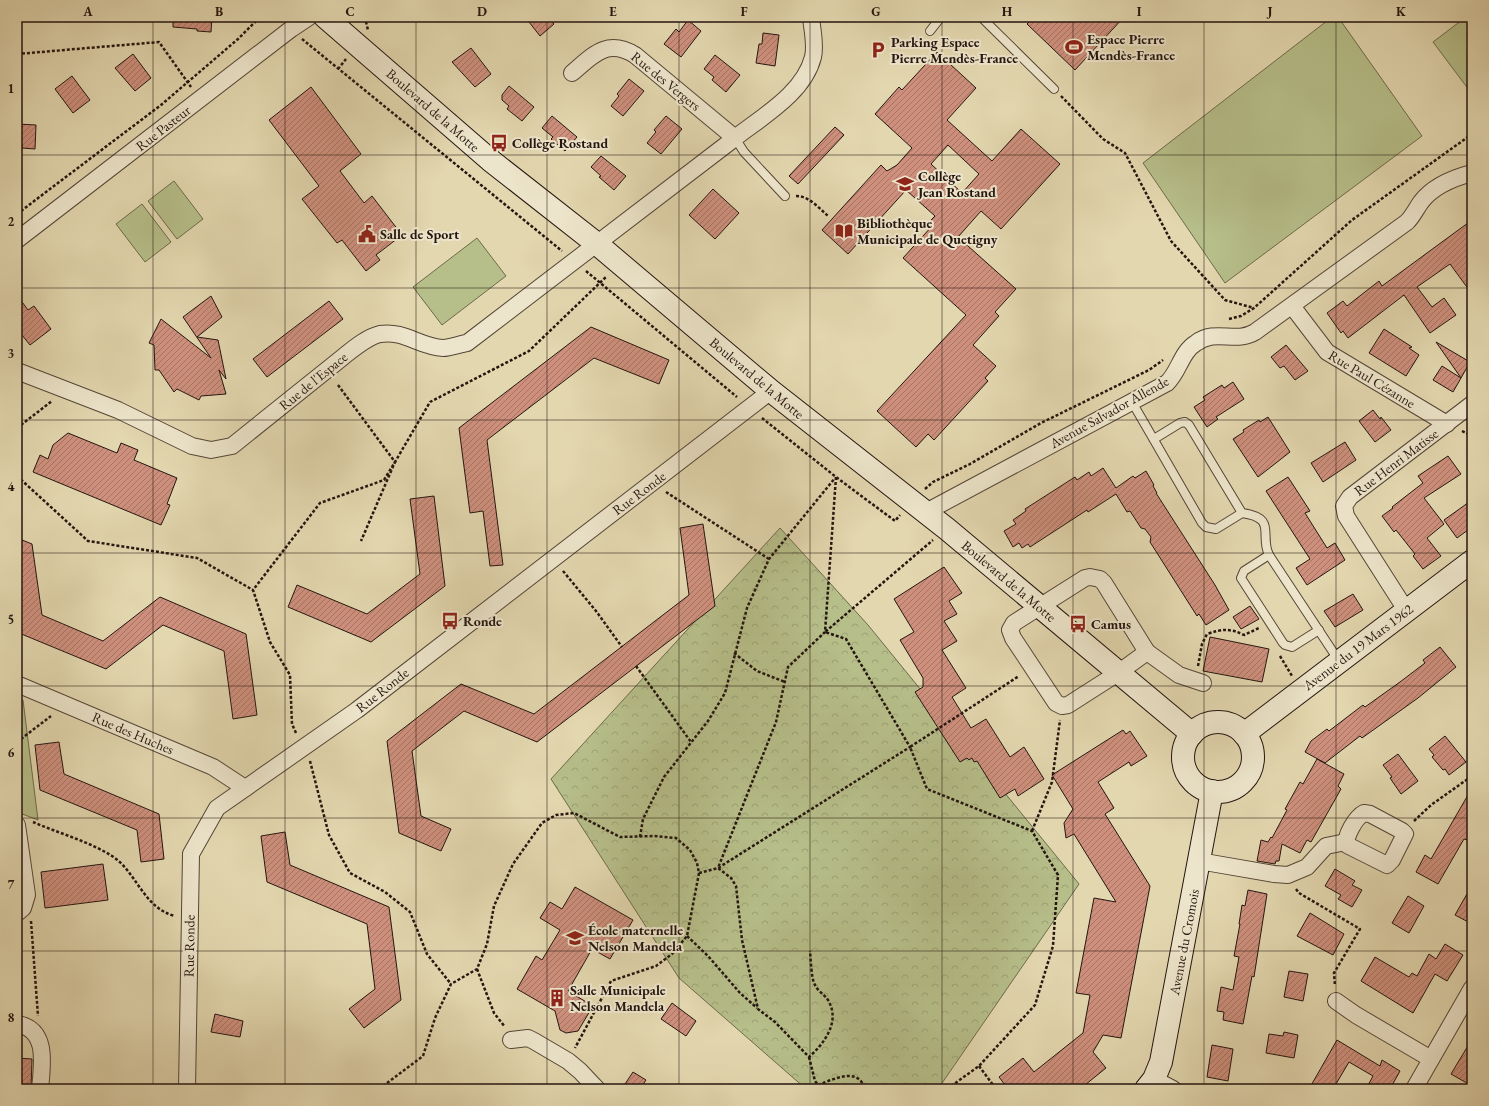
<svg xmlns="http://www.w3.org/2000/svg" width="1489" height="1106" viewBox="0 0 1489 1106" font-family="'EB Garamond',serif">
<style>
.green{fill:#b6be89;stroke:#6d6a4c}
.forest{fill:url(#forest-crowns);stroke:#6d6a4c}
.building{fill:url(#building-hatch);stroke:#24150f;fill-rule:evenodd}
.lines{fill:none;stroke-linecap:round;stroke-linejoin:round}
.lane-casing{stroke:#544637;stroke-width:10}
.street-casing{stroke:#544637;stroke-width:18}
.secondary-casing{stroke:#24150f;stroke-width:24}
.path{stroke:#24150f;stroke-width:2.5;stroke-dasharray:3 2;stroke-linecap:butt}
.lane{stroke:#ede5cb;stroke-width:8}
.street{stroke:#ede5cb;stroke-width:16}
.secondary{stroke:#ede5cb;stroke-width:22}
.grid{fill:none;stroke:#24150f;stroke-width:1;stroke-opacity:0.55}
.labels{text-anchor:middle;stroke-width:4;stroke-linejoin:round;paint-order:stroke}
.poi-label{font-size:14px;font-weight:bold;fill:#24150f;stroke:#ede5cb;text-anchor:start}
.street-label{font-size:14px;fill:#24150f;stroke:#ede5cb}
.neatline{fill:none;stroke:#24150f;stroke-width:1.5}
.grid-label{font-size:13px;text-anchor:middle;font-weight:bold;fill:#24150f}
</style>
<defs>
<pattern id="forest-crowns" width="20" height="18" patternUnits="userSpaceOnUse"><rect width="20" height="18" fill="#b6be89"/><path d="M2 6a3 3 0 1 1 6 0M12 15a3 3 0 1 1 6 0" fill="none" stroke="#9ca275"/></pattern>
<pattern id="building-hatch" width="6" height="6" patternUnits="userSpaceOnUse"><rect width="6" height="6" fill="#ce907d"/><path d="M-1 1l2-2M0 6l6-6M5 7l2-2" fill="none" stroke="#a77465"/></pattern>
</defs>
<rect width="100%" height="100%" fill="#e3d7af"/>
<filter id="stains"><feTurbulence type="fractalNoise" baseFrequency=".005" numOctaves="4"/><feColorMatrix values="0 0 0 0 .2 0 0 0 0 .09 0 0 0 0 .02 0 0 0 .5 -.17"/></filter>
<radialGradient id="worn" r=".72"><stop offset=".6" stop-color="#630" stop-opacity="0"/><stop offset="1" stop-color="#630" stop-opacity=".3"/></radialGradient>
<g class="green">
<polygon points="1332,17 1338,17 1422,136 1225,283 1143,163"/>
<polygon points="1466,17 1472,17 1472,94 1433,42"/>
<polygon points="174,181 203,219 177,239 148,201"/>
<polygon points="142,204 171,242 145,262 116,224"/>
<polygon points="477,238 506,276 442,325 413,287"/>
<polygon points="17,698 23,700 38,820 17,812"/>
</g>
<polygon class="forest" points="780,528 868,625 1079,884 938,1089 806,1089 679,978 551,779"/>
<g class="building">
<polygon points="173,17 212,17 211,32 197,31 197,29 173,27"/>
<polygon points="525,17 548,17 554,24 540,36"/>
<polygon points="1034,17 1124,17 1075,70 1027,24"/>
<polygon points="688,20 701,31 681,57 664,44 676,29 679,32"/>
<polygon points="763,33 779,35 775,66 756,63 759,44 762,44"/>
<polygon points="471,48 491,74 475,87 452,62"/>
<path d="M937,52L976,88L947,120L992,161L1021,129L1060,164L1001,229L981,211L958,237L1016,289L995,312L999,316L973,345L996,366L985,378L988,381L934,440L928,434L916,447L877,411L966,315L903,258L933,225L929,222L935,216L906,190L848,254L822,230L881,165L887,171L897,165L912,148L875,114L899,87L902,90ZM948,145L979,174L962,193L931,164Z"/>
<polygon points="133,54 151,78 135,91 115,68"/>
<polygon points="715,55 740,75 726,92 712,80 714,77 704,69"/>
<polygon points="72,76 90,100 73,113 55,89"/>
<polygon points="629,79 644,91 623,116 611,106 619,96 617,94"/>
<polygon points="509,86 534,107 522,121 507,109 509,106 502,100 502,95"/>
<polygon points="311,87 361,154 340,171 364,203 372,196 402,235 376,255 380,260 366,271 342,240 337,243 302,199 319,186 269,120"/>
<polygon points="552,116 577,137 565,151 551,139 553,137 542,128"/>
<polygon points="666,116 682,129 661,154 647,143 656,132 654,130"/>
<polygon points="17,124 36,125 35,149 22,148 22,145 17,145"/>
<polygon points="835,127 844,135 798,184 789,176"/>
<polygon points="601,156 626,176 614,190 599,177 601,176 591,167"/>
<polygon points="713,189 739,213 715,239 689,215"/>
<polygon points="1472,220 1472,294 1450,264 1417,287 1432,307 1444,298 1456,315 1430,333 1404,295 1348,338 1343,331 1341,333 1327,313 1343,301 1347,306 1379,281 1382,286"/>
<polygon points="17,295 28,310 34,306 51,329 30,345 17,329"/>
<polygon points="211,296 222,317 197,337 218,340 226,379 219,370 226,394 201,396 199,400 177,389 174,392 159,370 155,370 154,345 149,343 161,319 211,358 183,317"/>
<polygon points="329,301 343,319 267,377 253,359"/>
<polygon points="591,327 669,360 659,384 594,358 487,440 503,565 490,566 483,511 470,513 459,428"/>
<polygon points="1384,329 1412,347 1409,348 1419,355 1406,376 1369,353"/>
<polygon points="1436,342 1470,362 1461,378"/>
<polygon points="1286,345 1308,371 1295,380 1284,366 1280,368 1271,357"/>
<polygon points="1442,366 1461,378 1453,392 1433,380"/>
<polygon points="1233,382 1244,399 1216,417 1218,419 1207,427 1194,407 1205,400 1203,397 1222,385 1224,388"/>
<polygon points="1373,410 1380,419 1381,417 1391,430 1375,442 1359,421"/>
<polygon points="1268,417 1290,452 1258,477 1233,439 1244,432 1243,430 1259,420 1260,422"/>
<polygon points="68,433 117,453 121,443 138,450 134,460 177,478 167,504 170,505 161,525 33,472 40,455 48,459 53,445"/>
<polygon points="1345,442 1356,460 1323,482 1311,463"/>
<polygon points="1448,456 1461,474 1424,498 1444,524 1427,538 1441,556 1423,569 1413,556 1415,554 1396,530 1394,532 1382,516 1393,508 1392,507 1423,483 1418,476"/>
<polygon points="1103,468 1116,488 1133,476 1135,478 1146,471 1154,485 1153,486 1157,493 1156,493 1215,585 1229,610 1206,625 1199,614 1197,616 1150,542 1151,537 1145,529 1141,528 1130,511 1127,512 1116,494 1088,512 1087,510 1030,547 1028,544 1022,548 1019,543 1013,547 1004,531 1016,524 1013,520 1026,511 1025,509 1075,477 1077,480 1089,472 1091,476"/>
<polygon points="1288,477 1310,511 1305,513 1327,548 1335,543 1345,560 1307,585 1296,568 1310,559 1266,491"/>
<polygon points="434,496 445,586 371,642 288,607 297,585 367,614 420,574 410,499"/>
<polygon points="1472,500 1472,527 1457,538 1444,520"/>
<polygon points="703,524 715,606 537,742 464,711 412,751 421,816 451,829 441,851 399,833 387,741 461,684 534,714 689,595 680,528"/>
<polygon points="17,538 32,544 42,615 103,641 160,597 246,634 257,715 233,719 224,651 163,625 106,669 19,633 17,618"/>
<polygon points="944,567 962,593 949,601 957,614 944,621 957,641 942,650 966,688 952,697 971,728 986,719 1010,757 1024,747 1044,779 1018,796 1015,789 1000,798 977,761 974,762 972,758 969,760 967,758 960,762 915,692 923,687 923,678 900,640 914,632 894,599"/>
<polygon points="1353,594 1363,610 1335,627 1324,611"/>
<polygon points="1250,606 1259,619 1241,629 1233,617"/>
<polygon points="1210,637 1269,649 1262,682 1203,671"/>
<polygon points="1440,647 1456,667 1418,698 1362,738 1360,736 1325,763 1305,752 1311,741 1327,729 1329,731 1363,705 1365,707 1400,682 1425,663 1423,660"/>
<polygon points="1123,730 1126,734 1130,731 1147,756 1131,766 1129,762 1098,782 1114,808 1105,814 1150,886 1121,1038 1103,1035 1093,1052 1106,1068 1080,1089 1008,1089 999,1077 1023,1058 1034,1072 1083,1033 1090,995 1076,993 1094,898 1116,902 1074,834 1066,838 1064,823 1073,809 1052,775"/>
<polygon points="1445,736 1466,762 1449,775 1445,769 1443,770 1432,757 1434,755 1429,749"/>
<polygon points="59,742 64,774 159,814 164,859 141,862 137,830 40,790 35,745"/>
<polygon points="1398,754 1418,781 1401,794 1390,778 1392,777 1383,765"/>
<polygon points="1317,759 1344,774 1338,786 1341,789 1311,842 1307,840 1300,853 1282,844 1279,861 1276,861 1275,864 1257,861 1261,840 1268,842 1271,837 1272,838 1287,810 1285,809 1300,782 1303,784"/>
<polygon points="1472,788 1472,831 1467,840 1464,839 1438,884 1416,872 1425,855 1431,859"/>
<polygon points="285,832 290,865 389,907 401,1000 364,1028 349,1009 375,989 367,924 267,882 261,836"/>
<polygon points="103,864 108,900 45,908 41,872"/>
<polygon points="1335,869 1355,881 1352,885 1362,890 1352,907 1338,899 1341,895 1325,886"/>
<polygon points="1472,885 1472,924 1455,915"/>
<polygon points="575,887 633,920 610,959 592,949 568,991 593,1006 578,1031 566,1033 560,1030 555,1011 517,989 536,956 542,960 560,930 540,918 550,902 562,909"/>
<polygon points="1248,890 1267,894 1254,977 1252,976 1243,1024 1223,1020 1224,1012 1217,1011 1221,987 1233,990 1239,957 1234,956 1240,924 1239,924 1242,905 1245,906"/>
<polygon points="1408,896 1424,906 1409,933 1392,923"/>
<polygon points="1310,913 1344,934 1333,955 1297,936"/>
<polygon points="1445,944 1463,955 1447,981 1435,974 1413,1013 1361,981 1375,957 1409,977 1412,973 1417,976 1429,954 1436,959"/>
<polygon points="1289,971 1308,974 1303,1001 1284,997"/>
<polygon points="672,1003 696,1021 686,1036 661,1019"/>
<polygon points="215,1014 243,1021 240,1037 211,1032"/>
<polygon points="1284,1032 1298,1035 1294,1058 1266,1053 1269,1034 1283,1036"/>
<polygon points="1472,1039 1472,1086 1451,1074"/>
<polygon points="1337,1040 1380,1066 1382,1060 1400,1071 1390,1089 1366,1089 1373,1076 1349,1062 1333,1089 1309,1089"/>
<polygon points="1212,1045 1233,1049 1228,1081 1207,1077"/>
<polygon points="17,1058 32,1059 31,1089 17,1089"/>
<polygon points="633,1072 646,1080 640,1089 633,1089 625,1084"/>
</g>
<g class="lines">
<g class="lane-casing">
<g id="lane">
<polyline points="981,17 1054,89"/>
<polyline points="930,31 941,17"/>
<polyline points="735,138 744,152 785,196"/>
<polyline points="1132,402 1202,523 1206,527 1216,529 1242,513"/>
<path d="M1154,439L1180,423L1185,422L1189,425L1242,513C1278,518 1259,535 1269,555L1339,661"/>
<polyline points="1269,555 1244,571 1241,578 1283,643 1285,645 1292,647 1319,630"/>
</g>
</g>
<g class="street-casing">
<g id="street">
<path d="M572,73C593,55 607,38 635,55L735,138C763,116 804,93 813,57C816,45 812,29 811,17"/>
<polyline points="17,240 291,29 309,17"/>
<polyline points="1292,306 1327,352 1447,424"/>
<path d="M17,371L118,410L192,446L211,450L232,446L343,357C353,349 367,337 380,334C404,330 420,347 443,348C450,348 460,344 467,343L735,138"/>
<path d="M926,512L1167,383C1179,372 1181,352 1196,343C1216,328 1235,344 1255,332L1407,222C1413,216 1416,209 1421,202C1433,186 1453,178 1472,173"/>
<polygon points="1090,577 1100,579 1104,583 1147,652 1118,673 1068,705 1062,706 1056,703 1013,638 1010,630 1014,623 1085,578"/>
<polyline points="1406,610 1346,516 1344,506 1350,497 1472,404"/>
<polyline points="1147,652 1179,675 1203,683"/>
<polyline points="17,684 213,767 245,788"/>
<path d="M1364,813L1370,814L1402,831L1405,834L1392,860L1387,865L1347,845C1344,837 1356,817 1364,813Z"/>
<polyline points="17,825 27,895 23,908 17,913"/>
<polyline points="1199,861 1274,874 1288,875 1307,867 1326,846 1346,842"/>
<polyline points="1336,1001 1356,1015 1431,1059"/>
<path d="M17,1024C49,1029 42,1066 40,1089"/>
<polyline points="511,1040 528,1038 534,1041 568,1061 580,1071 597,1089"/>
<polyline points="1154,1079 1173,1089"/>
<polyline points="187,1089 191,854 217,808 357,710 771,391"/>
<polyline points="1414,1089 1472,988"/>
</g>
</g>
<g class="secondary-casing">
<g id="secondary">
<polyline points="325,17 490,160 597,244 771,391 947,529 1192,734"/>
<circle cx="1218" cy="757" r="35"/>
<polyline points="1244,734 1472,561"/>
<polyline points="1146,1089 1154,1079 1161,1062 1212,791"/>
</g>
</g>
<g class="path">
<polyline points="368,17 366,22 368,30"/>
<polyline points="302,39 562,251"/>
<polyline points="17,54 159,42 191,87"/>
<polyline points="338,69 346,59"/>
<polyline points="1061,96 1103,139 1125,153 1171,241 1225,300 1254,308"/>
<path d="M796,196C809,196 819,208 828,216"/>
<polyline points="17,214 161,105 238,39 260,17"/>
<polyline points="586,271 737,397"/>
<polyline points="1229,319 1241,316 1254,308 1352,220 1472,134"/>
<polyline points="338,385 395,462 430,402 529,351 607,276"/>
<polyline points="762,418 836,477 895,521 900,515"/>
<polyline points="17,428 52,401"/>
<polyline points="1462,431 1472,436"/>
<polyline points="17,476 88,541 197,558 253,590"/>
<polyline points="836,477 825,632 788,667 776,722 718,868 910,747 846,639 825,632 933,540"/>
<polyline points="925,489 933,482 970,464 1041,423 1149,370 1163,360"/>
<polyline points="666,492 769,559"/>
<polyline points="563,571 596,611 622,647"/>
<polyline points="734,653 757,671 785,682"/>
<polyline points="1280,656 1292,676"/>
<polyline points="636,666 691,742"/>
<path d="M1198,666L1202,644L1207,634C1222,629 1230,628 1244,635L1259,628"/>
<polyline points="296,733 292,724 290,675 270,642 253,590 320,503 384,480 395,462 361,541"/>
<polyline points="17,742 51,716"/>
<polyline points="310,761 329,835 350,873 385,892 410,912 427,954 451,984"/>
<polyline points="1414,821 1431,805 1472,776"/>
<path d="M33,822C58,833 88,841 112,856C137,872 143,908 175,916"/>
<polyline points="1032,831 1052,782 1060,720"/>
<polyline points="640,837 643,819 664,777 708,721 725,693 747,608 769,559 835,478"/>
<path d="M699,873L718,868L731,878L736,886L742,940L758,1009L775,1022L809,1057C824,1044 840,1022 829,1002C826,995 818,992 815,985C811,978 811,960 810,951"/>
<polyline points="1296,889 1299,893 1360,929 1334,973 1335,986"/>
<polyline points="31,921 38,1016"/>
<polyline points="687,936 708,956 740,993 757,1008"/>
<polyline points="477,969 494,1013 505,1027"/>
<polyline points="809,1057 815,1081 818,1085 838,1089"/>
<polyline points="979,1066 996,1089"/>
<polyline points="303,1089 307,1087 307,1089"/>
<polyline points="379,1089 423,1056 435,1018 451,984 477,969 487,944 494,906 513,864 542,823 556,815 574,813 620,837 654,836 676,838 690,850 697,863 699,873 687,936 672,954 656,966 611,981 575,1048"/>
<path d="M815,1089C818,1084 822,1084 828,1081C842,1076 859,1070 865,1089"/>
<polyline points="947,1089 979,1066 1035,1005 1053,946 1058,875 1032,831 927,789 910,747 1019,676"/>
</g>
<use href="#lane" class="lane"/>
<use href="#street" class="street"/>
<use href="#secondary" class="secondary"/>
</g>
<path class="grid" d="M153,17V1089M285,17V1089M416,17V1089M547,17V1089M679,17V1089M810,17V1089M942,17V1089M1073,17V1089M1204,17V1089M1336,17V1089M17,155H1472M17,288H1472M17,420H1472M17,553H1472M17,686H1472M17,818H1472M17,951H1472"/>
<defs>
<g id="stadium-bare" transform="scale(1.38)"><path d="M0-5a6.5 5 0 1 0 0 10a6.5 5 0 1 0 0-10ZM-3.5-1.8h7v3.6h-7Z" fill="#8f2418" stroke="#ede5cb" stroke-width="2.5" paint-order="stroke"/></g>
<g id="parking-bare" transform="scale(1.38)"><path d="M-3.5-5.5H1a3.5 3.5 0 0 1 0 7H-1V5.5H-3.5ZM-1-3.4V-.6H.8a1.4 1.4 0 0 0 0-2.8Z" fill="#8f2418" stroke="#ede5cb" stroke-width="2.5" paint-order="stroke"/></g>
<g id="bus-bare" transform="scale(1.38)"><path d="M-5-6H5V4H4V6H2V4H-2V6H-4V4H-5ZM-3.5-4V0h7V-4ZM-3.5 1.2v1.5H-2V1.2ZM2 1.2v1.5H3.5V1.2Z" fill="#8f2418" stroke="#ede5cb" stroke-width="2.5" paint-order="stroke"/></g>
<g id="school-bare" transform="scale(1.38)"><path d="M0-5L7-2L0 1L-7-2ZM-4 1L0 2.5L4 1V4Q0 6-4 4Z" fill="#8f2418" stroke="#ede5cb" stroke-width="2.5" paint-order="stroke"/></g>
<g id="library-bare" transform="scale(1.38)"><path d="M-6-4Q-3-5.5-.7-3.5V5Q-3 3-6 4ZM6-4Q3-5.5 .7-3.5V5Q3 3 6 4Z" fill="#8f2418" stroke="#ede5cb" stroke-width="2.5" paint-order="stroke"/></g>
<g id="civic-bare" transform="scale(1.38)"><path d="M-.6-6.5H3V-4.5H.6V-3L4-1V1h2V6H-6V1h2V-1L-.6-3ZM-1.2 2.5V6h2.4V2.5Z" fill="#8f2418" stroke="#ede5cb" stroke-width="2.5" paint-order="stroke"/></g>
<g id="building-bare" transform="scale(1.38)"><path d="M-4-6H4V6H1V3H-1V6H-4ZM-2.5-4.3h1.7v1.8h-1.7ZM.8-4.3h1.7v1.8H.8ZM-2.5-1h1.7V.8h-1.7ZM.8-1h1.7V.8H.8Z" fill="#8f2418" stroke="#ede5cb" stroke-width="2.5" paint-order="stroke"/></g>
</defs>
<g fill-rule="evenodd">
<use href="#stadium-bare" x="1074" y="47"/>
<use href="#parking-bare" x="878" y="50"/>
<use href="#bus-bare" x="499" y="143"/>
<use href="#school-bare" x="905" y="184"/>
<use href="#library-bare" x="844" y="231"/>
<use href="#civic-bare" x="367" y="234"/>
<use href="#bus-bare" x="450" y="621"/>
<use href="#bus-bare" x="1078" y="624"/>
<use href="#school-bare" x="575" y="938"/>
<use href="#building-bare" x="557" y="998"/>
</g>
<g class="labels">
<g class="poi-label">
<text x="1087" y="44">Espace Pierre<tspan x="1087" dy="16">Mendès-France</tspan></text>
<text x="891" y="47">Parking Espace<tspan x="891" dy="16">Pierre Mendès-France</tspan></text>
<text x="512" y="148">Collège Rostand</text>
<text x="918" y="181">Collège<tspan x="918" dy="16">Jean Rostand</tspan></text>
<text x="857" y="228">Bibliothèque<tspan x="857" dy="16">Municipale de Quetigny</tspan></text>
<text x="380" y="239">Salle de Sport</text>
<text x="463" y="626">Ronde</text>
<text x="1091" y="629">Camus</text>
<text x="588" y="935">École maternelle<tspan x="588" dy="16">Nelson Mandela</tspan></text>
<text x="570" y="995">Salle Municipale<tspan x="570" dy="16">Nelson Mandela</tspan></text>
</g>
<g class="street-label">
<text transform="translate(666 81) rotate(39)" y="5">Rue des Vergers</text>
<text transform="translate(433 110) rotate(41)" y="5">Boulevard de la Motte</text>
<text transform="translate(163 128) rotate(-38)" y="5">Rue Pasteur</text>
<text transform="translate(757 378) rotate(40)" y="5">Boulevard de la Motte</text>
<text transform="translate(1372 379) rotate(31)" y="5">Rue Paul Cézanne</text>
<text transform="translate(313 381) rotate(-39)" y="5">Rue de l'Espace</text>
<text transform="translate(1109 412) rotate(-29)" y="5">Avenue Salvador Allende</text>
<text transform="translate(1396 462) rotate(-37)" y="5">Rue Henri Matisse</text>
<text transform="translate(639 493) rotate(-37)" y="5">Rue Ronde</text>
<text transform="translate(1009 581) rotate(40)" y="5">Boulevard de la Motte</text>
<text transform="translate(1358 647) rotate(-37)" y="5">Avenue du 19 Mars 1962</text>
<text transform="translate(382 690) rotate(-38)" y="5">Rue Ronde</text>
<text transform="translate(133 733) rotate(23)" y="5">Rue des Huches</text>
<text transform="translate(1184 942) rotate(-79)" y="5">Avenue du Cromois</text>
<text transform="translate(189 946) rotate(-89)" y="5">Rue Ronde</text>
</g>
</g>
<rect width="1489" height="1106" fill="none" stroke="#e3d7af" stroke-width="44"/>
<rect x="22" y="22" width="1445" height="1062" class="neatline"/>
<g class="grid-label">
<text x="88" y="16">A</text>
<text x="219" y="16">B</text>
<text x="350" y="16">C</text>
<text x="482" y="16">D</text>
<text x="613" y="16">E</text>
<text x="744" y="16">F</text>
<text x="876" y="16">G</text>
<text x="1007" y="16">H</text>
<text x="1139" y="16">I</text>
<text x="1270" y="16">J</text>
<text x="1401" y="16">K</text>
<text x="11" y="93">1</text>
<text x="11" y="226">2</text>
<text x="11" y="358">3</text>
<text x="11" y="491">4</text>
<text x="11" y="624">5</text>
<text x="11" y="757">6</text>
<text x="11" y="889">7</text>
<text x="11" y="1022">8</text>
</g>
<rect width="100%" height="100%" filter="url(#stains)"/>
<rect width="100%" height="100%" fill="url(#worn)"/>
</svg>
